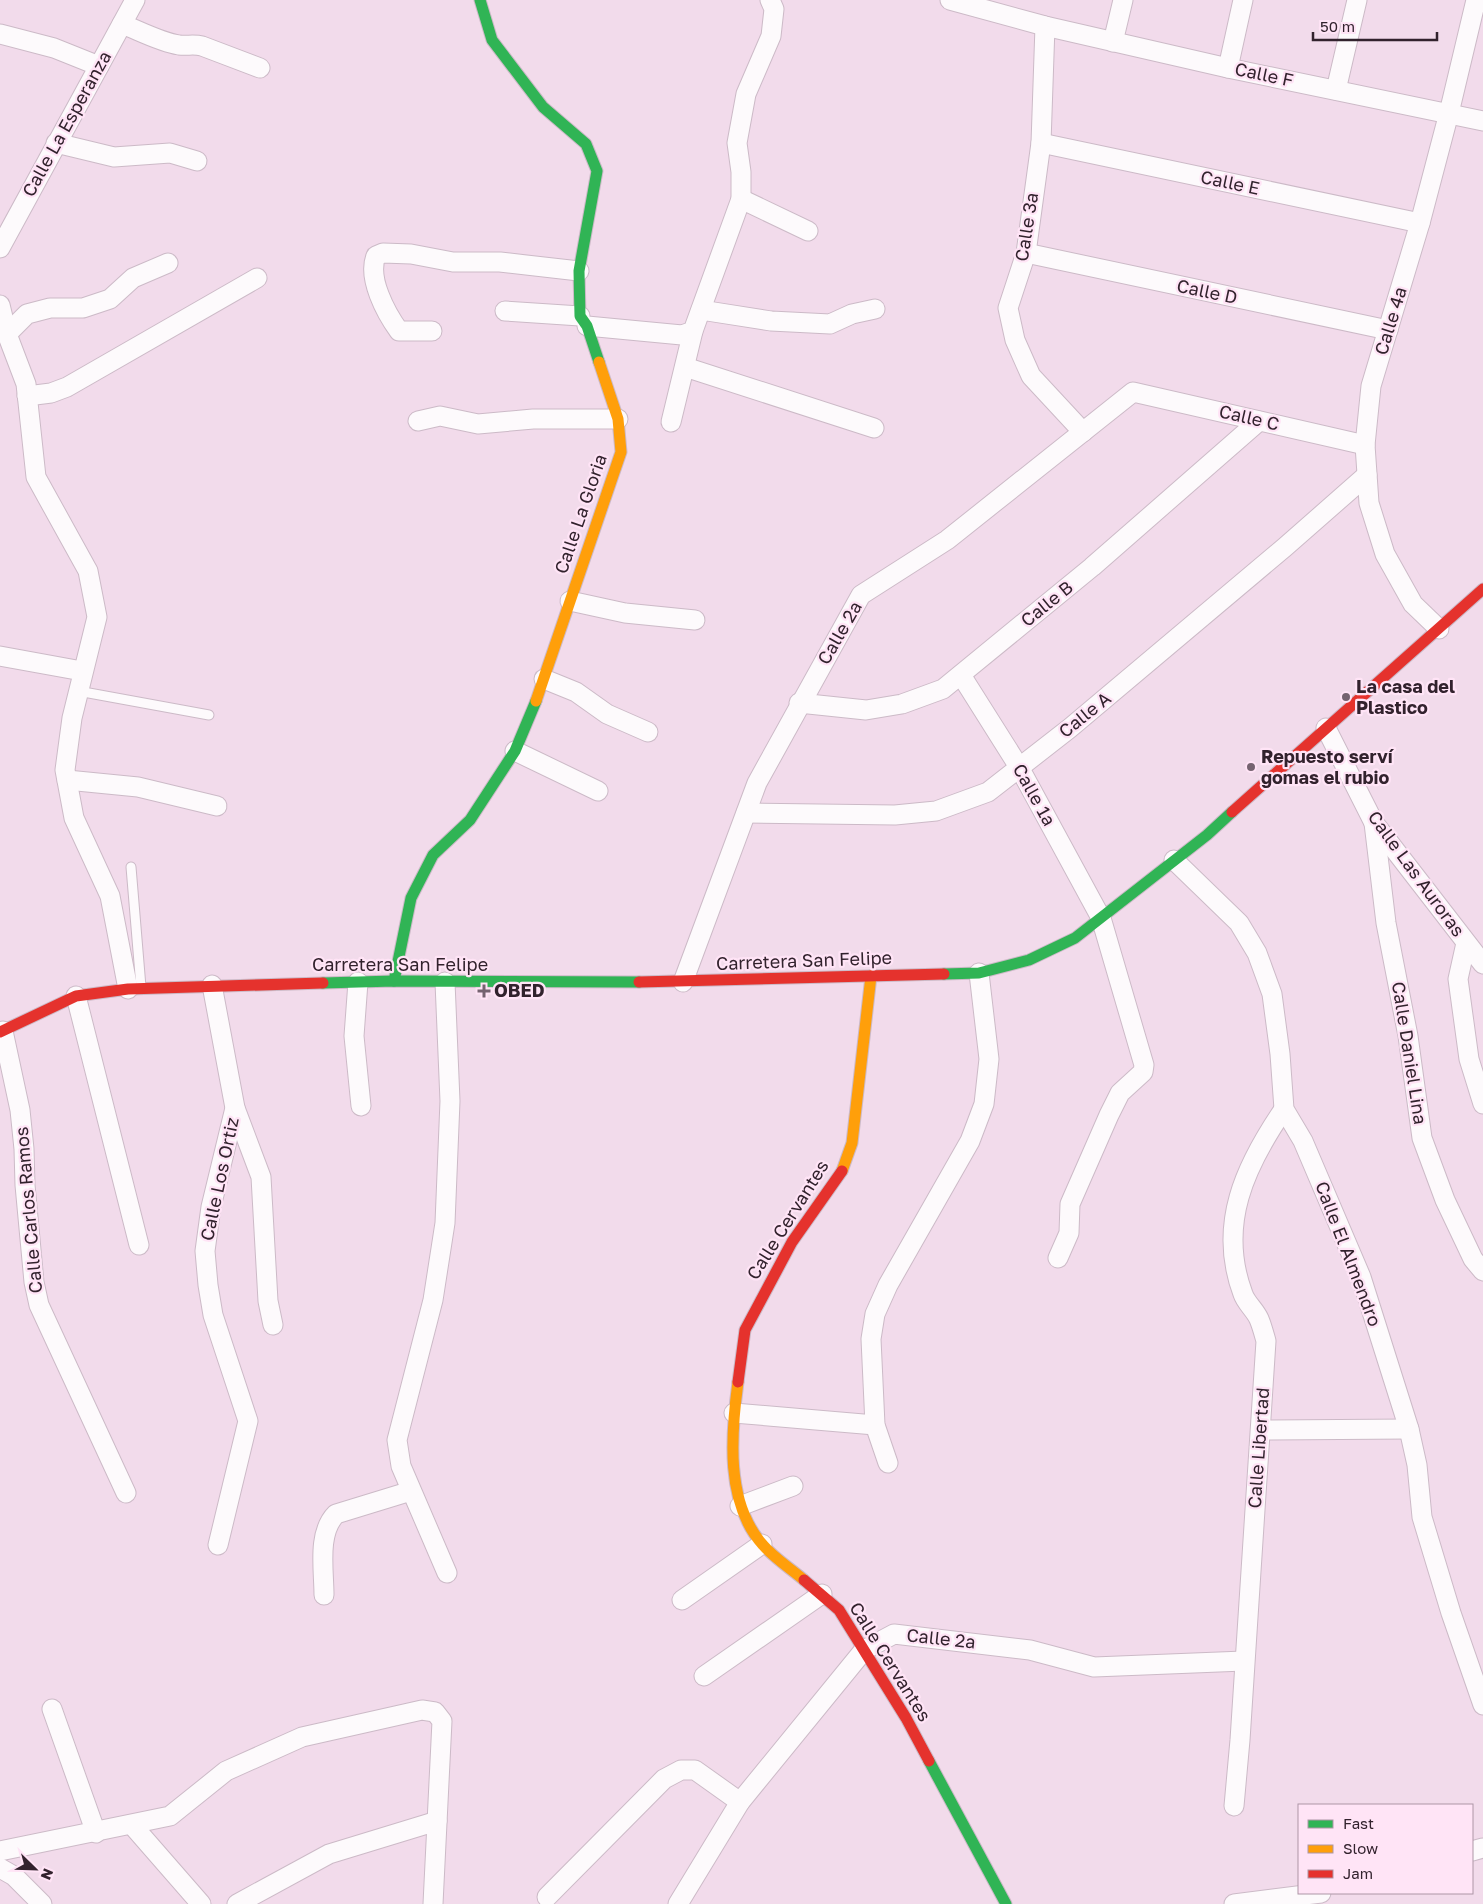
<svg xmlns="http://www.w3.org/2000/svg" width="1483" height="1904" viewBox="0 0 1483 1904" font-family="'Golos Text',sans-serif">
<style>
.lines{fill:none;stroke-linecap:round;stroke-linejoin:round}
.lane-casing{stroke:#ccbac7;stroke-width:11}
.street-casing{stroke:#ccbac7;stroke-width:21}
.fast-casing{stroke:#ccbac7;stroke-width:13}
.slow-casing{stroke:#ccbac7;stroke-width:13}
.jam-casing{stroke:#ccbac7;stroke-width:13}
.lane{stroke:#fdfafc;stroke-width:9}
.street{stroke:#fdfafc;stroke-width:19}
.fast{stroke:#30b455;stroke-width:11}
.slow{stroke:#ff9f0a;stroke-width:11}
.jam{stroke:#e5322d;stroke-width:11}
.poi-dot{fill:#756370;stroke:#ffe4f6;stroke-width:2}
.labels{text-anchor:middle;stroke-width:4.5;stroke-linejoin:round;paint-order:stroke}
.street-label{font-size:18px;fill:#32222d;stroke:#ffe4f6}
.poi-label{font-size:18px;font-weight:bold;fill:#32222d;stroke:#ffe4f6;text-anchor:start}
</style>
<rect width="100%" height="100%" fill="#f2dbeb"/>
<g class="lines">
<g class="lane-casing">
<g id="lane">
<polyline points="78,691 209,715"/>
<polyline points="131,867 141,987"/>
</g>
</g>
<g class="street-casing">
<g id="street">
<polyline points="950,0 1045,26 1228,68 1483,121"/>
<path d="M122,24C140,31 160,42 179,45C187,46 194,44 202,46L260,68"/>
<polyline points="1045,26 1041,143 1026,253 1008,308 1015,340 1031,376 1083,432"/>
<polyline points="0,34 54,48 99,66"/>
<polyline points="1113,42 1123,0"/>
<polyline points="1228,68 1243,0"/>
<polyline points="1336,90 1357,0"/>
<polyline points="56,143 114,157 170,153 197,161"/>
<polyline points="1041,143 1420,223"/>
<polyline points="741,199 808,231"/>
<polyline points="0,248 135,0"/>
<polyline points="1026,253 1388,330"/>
<polyline points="0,305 7,334 26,384 36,477 88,571 97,617 72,718 65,770 74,818 110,896 128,989"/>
<polyline points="701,310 771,321 830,324 852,314 875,309"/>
<polyline points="505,311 580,316"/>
<polyline points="587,326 682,335 693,331 741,199 741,172 737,143 746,94 771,36 774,9 770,0"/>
<polyline points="0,328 7,334 27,314 50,308 83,308 110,299 133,278 168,263"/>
<path d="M432,331H399C386,313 367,278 376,256L383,253L411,254L453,262H500L579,271"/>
<polyline points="685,367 874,428"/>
<polyline points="27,396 51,393 67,387 257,278"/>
<polyline points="418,421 440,416 478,424 533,419 618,419"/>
<polyline points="671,422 693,331"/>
<polyline points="570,601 625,613 695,620"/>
<polyline points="1439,629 1413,604 1385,554 1369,503 1365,445 1371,386 1420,223 1449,113 1476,0"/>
<polyline points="0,656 82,671"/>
<polyline points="961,675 1019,767 1101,918 1144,1065 1143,1072 1120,1093 1109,1115 1070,1204 1069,1233 1058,1258"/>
<polyline points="544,679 576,692 607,714 648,732"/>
<polyline points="799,703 866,710 902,704 943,689 1092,567 1259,421"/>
<polyline points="1326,728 1374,823 1483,964"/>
<polyline points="515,751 598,791"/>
<polyline points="67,780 138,787 217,806"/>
<polyline points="746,813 895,815 936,811 988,792 1070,728 1285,547 1367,475"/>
<polyline points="1374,823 1386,923 1408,1036 1422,1138 1445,1200 1473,1259 1483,1271"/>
<polyline points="1174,860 1239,923 1257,953 1272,994 1280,1054 1284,1109 1303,1141 1361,1277 1409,1429 1417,1465 1422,1517 1451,1613 1483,1705"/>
<polyline points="1466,943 1458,979 1469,1059 1483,1104"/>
<polyline points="358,982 354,1036 361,1106"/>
<polyline points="445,982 450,1101 445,1223 433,1300 397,1440 401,1466 447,1573"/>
<polyline points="683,982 757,783 861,595 947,540 1133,392 1365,445"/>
<polyline points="212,985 235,1108 211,1207 205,1251 208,1285 213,1315 248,1421 218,1545"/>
<polyline points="76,996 139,1245"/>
<polyline points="3,1031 20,1110 24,1149 25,1185 34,1282 39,1305 126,1493"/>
<polyline points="235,1108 261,1177 268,1301 273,1325"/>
<polyline points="734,1413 875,1425"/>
<polyline points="1261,1430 1409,1429"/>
<polyline points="888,1463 875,1425 871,1339 875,1314 888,1285 970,1141 984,1104 989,1059 979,973"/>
<polyline points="740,1506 793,1486"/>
<path d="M324,1595C324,1570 317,1533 336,1514L411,1491"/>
<polyline points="682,1600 762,1544"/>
<polyline points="704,1676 822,1594"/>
<polyline points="52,1709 96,1833"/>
<path d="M1234,1806L1240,1740L1266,1341C1264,1334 1262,1326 1259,1319C1255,1310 1246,1303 1243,1294C1217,1225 1245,1166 1284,1109"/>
<polyline points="133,1826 201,1904"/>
<polyline points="0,1851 170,1816 226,1771 302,1737 422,1710 435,1712 442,1721 433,1904"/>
<polyline points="1472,1851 1483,1848"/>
<polyline points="0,1868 14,1876 42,1904"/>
<polyline points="547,1897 664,1779 681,1770 695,1770 740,1802"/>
<polyline points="237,1904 329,1854 437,1821"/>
<polyline points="678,1904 740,1802 864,1650 894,1634 1030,1650 1094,1667 1244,1661"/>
<polyline points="1234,1904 1321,1893"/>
</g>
</g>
<g class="fast-casing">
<g id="fast">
<polyline points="480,0 492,40 543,107 586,144 597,171 579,271 580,316 587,326 599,362"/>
<polyline points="944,974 979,973 1029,960 1075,938 1207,835 1232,812"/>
<polyline points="394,981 411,898 433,855 470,820 515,751 536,701"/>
<polyline points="323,983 394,981 639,982"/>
<polyline points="929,1761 1006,1904"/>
</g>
</g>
<g class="slow-casing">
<g id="slow">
<polyline points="536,701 621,452 618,419 599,362"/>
<polyline points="842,1171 852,1143 871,976"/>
<path d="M738,1382C731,1434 725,1503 763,1545C774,1558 790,1568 804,1580"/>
</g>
</g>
<g class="jam-casing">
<g id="jam">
<polyline points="1232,812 1483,589"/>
<polyline points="639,982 944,974"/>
<polyline points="0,1032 76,996 128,989 323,983"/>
<polyline points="738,1382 745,1330 792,1242 842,1171"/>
<polyline points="804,1580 839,1610 906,1718 929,1761"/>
</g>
</g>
<use href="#lane" class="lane"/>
<use href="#street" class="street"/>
<use href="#fast" class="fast"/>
<use href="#slow" class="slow"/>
<use href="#jam" class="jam"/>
</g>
<g class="poi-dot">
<circle cx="1346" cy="697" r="5"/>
<circle cx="1251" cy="767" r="5"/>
<path d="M481.5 983.5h5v5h5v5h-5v5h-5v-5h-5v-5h5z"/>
</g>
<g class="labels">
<g class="street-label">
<text transform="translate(1264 75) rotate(12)" y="6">Calle F</text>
<text transform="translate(67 124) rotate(-61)" y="6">Calle La Esperanza</text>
<text transform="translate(1230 183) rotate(12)" y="6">Calle E</text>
<text transform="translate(1027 227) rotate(-81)" y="6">Calle 3a</text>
<text transform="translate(1207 292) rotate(12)" y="6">Calle D</text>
<text transform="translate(1391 321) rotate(-73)" y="6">Calle 4a</text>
<text transform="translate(1249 418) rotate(13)" y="6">Calle C</text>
<text transform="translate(581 514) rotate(-71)" y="6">Calle La Gloria</text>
<text transform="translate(1047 604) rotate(-39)" y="6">Calle B</text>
<text transform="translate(840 633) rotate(-60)" y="6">Calle 2a</text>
<text transform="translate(1085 715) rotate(-39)" y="6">Calle A</text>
<text transform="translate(1034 795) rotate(61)" y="6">Calle 1a</text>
<text transform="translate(1416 874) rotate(54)" y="6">Calle Las Auroras</text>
<text transform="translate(804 961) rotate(-2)" y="6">Carretera San Felipe</text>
<text x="400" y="971">Carretera San Felipe</text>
<text transform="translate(1409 1053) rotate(81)" y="6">Calle Daniel Lina</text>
<text transform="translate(220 1179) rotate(-78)" y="6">Calle Los Ortiz</text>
<text transform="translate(29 1210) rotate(-95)" y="6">Calle Carlos Ramos</text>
<text transform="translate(788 1220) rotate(-58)" y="6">Calle Cervantes</text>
<text transform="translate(1348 1254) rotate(69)" y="6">Calle El Almendro</text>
<text transform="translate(1259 1448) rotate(-86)" y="6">Calle Libertad</text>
<text transform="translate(941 1639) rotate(6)" y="6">Calle 2a</text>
<text transform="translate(890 1662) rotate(58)" y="6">Calle Cervantes</text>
</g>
<g class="poi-label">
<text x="1356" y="693">La casa del<tspan x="1356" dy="21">Plastico</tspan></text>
<text x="1261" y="763">Repuesto serví<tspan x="1261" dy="21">gomas el rubio</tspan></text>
<text x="494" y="997">OBED</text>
</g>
</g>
<rect x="1298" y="1804" width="175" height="90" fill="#ffe4f6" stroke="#ad96a6"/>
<rect x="1308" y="1820" width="25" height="8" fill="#30b455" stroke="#ad96a6"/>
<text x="1343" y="1829" font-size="15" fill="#32222d">Fast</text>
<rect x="1308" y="1845" width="25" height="8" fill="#ff9f0a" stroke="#ad96a6"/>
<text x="1343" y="1854" font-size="15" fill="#32222d">Slow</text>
<rect x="1308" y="1870" width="25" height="8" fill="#e5322d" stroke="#ad96a6"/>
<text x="1343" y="1879" font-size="15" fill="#32222d">Jam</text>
<g transform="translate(35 1869) rotate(113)" stroke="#ffe4f6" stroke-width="4" paint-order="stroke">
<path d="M0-4L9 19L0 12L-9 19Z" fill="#32222d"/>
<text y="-8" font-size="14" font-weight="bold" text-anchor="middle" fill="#32222d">N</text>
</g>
<path d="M1313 32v8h124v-8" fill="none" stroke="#32222d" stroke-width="2.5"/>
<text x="1320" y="32" font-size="15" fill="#32222d" stroke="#ffe4f6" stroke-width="4" paint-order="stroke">50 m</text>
</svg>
